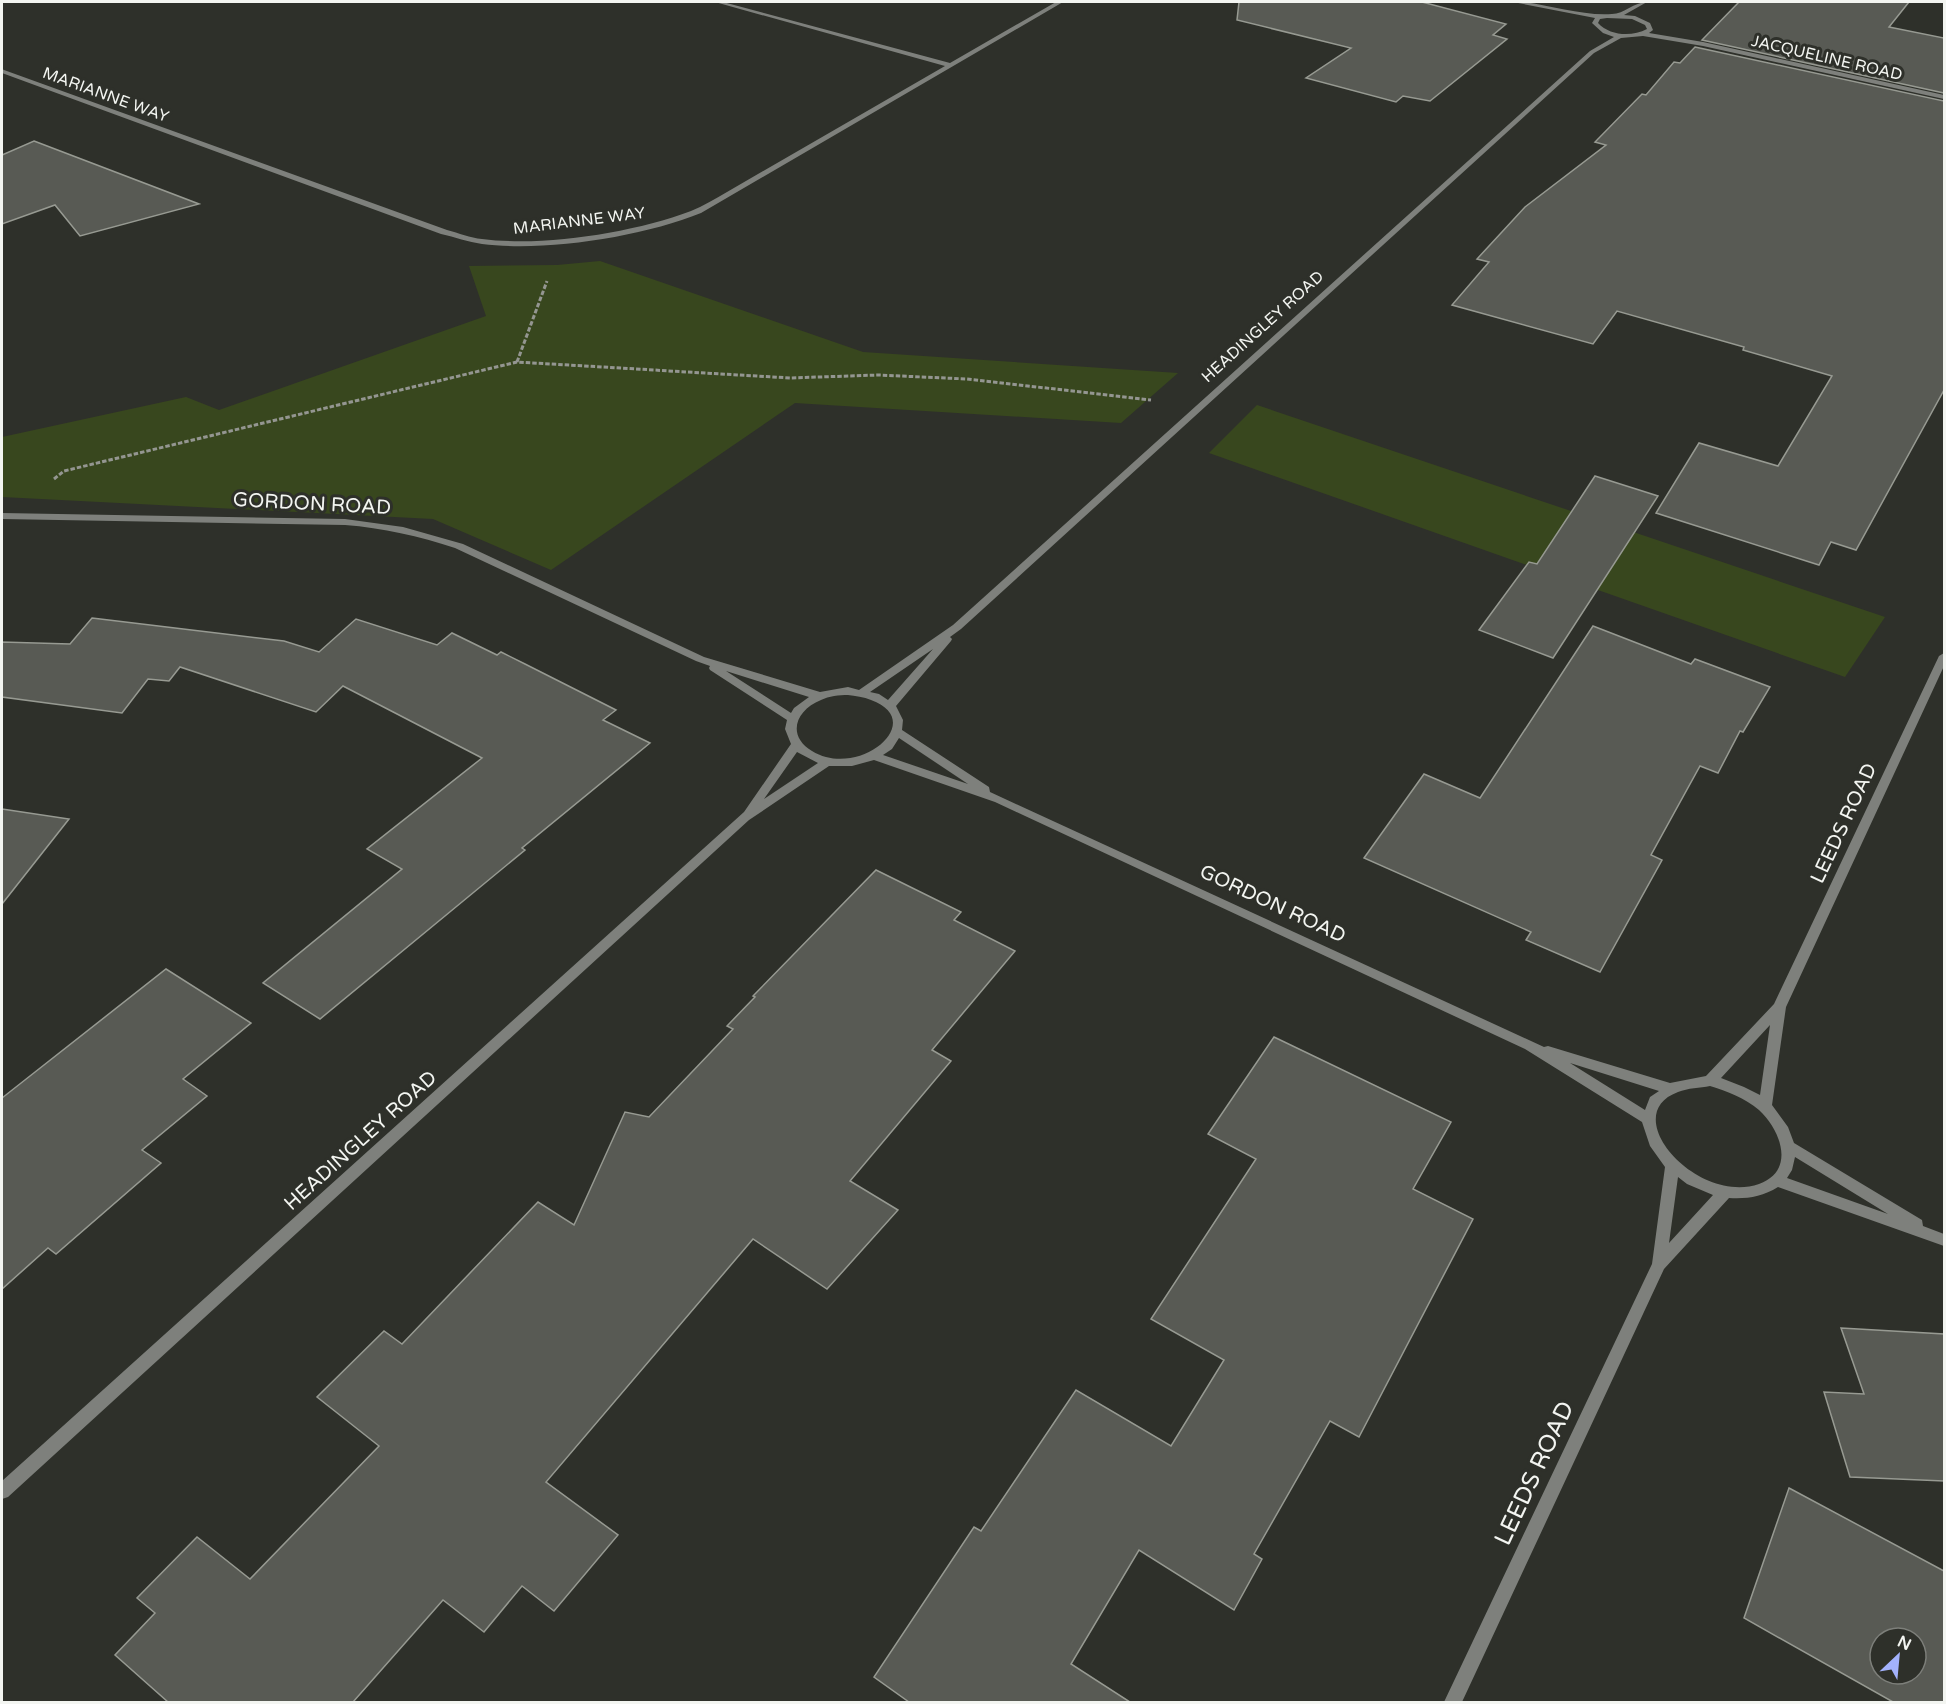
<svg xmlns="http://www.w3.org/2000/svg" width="1946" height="1704" viewBox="0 0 1946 1704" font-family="'Varela Round',sans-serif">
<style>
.green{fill:#38471e}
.building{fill:#585a54;stroke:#979a92;stroke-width:1.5;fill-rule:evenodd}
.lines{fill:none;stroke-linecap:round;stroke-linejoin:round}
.path{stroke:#949691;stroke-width:3;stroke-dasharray:4.5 2;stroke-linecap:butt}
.street{fill:#7e807c;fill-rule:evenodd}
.labels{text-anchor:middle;stroke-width:6;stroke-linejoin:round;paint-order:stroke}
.far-street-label{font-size:16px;fill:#f3f5f1;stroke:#2e302a}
.street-label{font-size:20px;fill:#f3f5f1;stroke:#2e302a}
.near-street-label{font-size:24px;fill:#f3f5f1;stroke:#2e302a}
</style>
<rect width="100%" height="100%" fill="#2e302a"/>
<g class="green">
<polygon points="600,261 863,352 1178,373 1121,423 795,403 551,570 433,519 2,497 2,437 186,397 219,410 486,316 469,266 557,265"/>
<polygon points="1257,405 1885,617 1845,677 1209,453"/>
</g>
<g class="building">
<polygon points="1239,2 1422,2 1506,24 1493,35 1507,39 1430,101 1403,96 1396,102 1306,78 1351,48 1237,20"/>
<polygon points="1739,2 1909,2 1889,27 1944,38 1944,93 1702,40"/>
<polygon points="1695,47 1944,101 1944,390 1856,550 1831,542 1819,565 1656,513 1699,443 1778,466 1832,376 1743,350 1744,347 1617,311 1593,344 1452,305 1489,262 1477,259 1525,207 1606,145 1595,142 1642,94 1646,95 1674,62 1680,63"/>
<polygon points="34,141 199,204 80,236 55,205 2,224 2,155"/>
<polygon points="1595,476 1658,496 1553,658 1479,630 1529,562 1537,564"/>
<polygon points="92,618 284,641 319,652 356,619 437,645 452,633 497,655 501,652 525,664 616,710 603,720 650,743 522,848 525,850 320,1019 263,983 402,869 367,849 482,758 343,686 316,712 180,667 169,681 148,679 122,713 2,697 2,642 70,644"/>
<polygon points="1593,626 1691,664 1695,659 1770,687 1743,732 1740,731 1718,773 1700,766 1651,855 1662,860 1600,972 1526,940 1531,932 1364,858 1424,774 1480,798"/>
<polygon points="2,809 69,819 2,904"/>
<polygon points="876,870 961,912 954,920 1015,951 932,1050 951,1061 850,1181 898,1210 827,1289 753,1239 546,1482 618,1535 554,1611 522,1586 484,1632 443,1600 353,1702 168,1702 115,1655 155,1613 137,1598 197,1537 250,1579 379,1446 317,1397 384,1331 402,1344 538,1202 574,1225 625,1112 649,1117 733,1029 727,1026 755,997 753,996"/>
<polygon points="166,969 251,1023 183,1079 207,1096 142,1150 161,1163 56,1254 48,1248 2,1289 2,1098"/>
<polygon points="1274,1037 1451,1122 1413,1189 1473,1219 1359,1437 1330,1421 1254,1554 1262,1559 1234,1610 1139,1550 1071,1664 1130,1702 909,1702 874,1677 974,1527 981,1531 1076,1390 1171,1446 1224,1360 1151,1319 1256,1159 1208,1134"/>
<polygon points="1841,1328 1944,1334 1944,1481 1850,1477 1824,1392 1864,1394"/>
<path d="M1789,1488L1944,1571V1702H1893L1744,1618ZM1880,1638H1916V1674H1880Z"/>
</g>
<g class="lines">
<g class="path">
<polyline points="517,362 547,281"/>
<polyline points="54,479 64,471 517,362 790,378 878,375 967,379 1151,400"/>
</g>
<g class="street">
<path d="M715,2H723L950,63L1056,2H1063L701,213C642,237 545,252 482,244C468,242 455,237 441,234L2,73V69L4,70L447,230C459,233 470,238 482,239C544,247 632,233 691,211C703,206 715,199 727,192L945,66Z"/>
<path d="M1513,2H1524C1553,6 1584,16 1612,14C1624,14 1634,2 1647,2L1624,15L1635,16L1650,23L1653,30L1649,33L1703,42L1944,95V99L1703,46L1643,36L1621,38L1594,53L961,629L950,637L952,639L951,641L896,706L903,720L902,730L989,787L990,792L1544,1047L1548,1046L1670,1083L1706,1076L1774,1004L1939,656L1944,653V666L1786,1007L1772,1105L1788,1127L1794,1143L1922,1220L1923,1226L1944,1234V1246L1778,1187C1762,1197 1747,1199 1729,1198L1664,1269L1462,1702H1444L1652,1264L1665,1167L1650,1146L1642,1122L1525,1049L995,802L874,760L852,766H829L749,820L8,1497L2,1499V1481L744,812L791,744L785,729L787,720L710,670L709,668L710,666L696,661L455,548C419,536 383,528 345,525L2,519V513L345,519L403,527L463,544L704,657L820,692L848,687L859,690L953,625L1590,51L1614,37L1603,33L1592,23L1595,18ZM1607,18L1632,19L1645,25L1647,29C1632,37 1610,36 1598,23L1600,19ZM933,649L888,700L879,694L870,692ZM726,671L809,697L794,708L791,713ZM848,695C855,696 864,697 871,700C929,721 859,780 812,751C786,735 796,710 821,700C829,696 839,695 848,695ZM899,738L968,784L883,755L892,749ZM797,752L818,763L764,799ZM1770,1025L1760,1095L1744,1087L1721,1078ZM1570,1063L1659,1091L1650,1097L1645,1110ZM1710,1086C1727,1091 1745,1098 1759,1110C1781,1130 1796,1171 1759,1184C1697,1205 1616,1115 1678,1092C1688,1088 1700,1088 1710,1086ZM1795,1157L1888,1214L1787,1178L1792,1170ZM1678,1177L1687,1184L1713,1195L1669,1243Z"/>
</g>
</g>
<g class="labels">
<g class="far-street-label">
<text transform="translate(1827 57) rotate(13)" y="6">JACQUELINE ROAD</text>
<text transform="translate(106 94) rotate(20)" y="6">MARIANNE WAY</text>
<text transform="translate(579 220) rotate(-7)" y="6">MARIANNE WAY</text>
<text transform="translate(1262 326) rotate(-42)" y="6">HEADINGLEY ROAD</text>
</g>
<g class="street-label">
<text transform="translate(312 503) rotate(3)" y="7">GORDON ROAD</text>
<text transform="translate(1843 823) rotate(-65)" y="7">LEEDS ROAD</text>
<text transform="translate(1273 903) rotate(25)" y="7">GORDON ROAD</text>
<text transform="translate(360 1140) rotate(-42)" y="7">HEADINGLEY ROAD</text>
</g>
<g class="near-street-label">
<text transform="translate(1534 1473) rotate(-65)" y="8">LEEDS ROAD</text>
</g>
</g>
<rect width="1946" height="1704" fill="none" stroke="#f3f5f1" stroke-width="6"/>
<g transform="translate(1898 1656) rotate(26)"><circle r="28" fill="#2e302a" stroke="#7d7f7a" stroke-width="1.5"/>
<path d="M0-4.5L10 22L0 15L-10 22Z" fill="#a3b2fd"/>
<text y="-9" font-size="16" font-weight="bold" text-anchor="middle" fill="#f3f5f1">N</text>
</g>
</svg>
